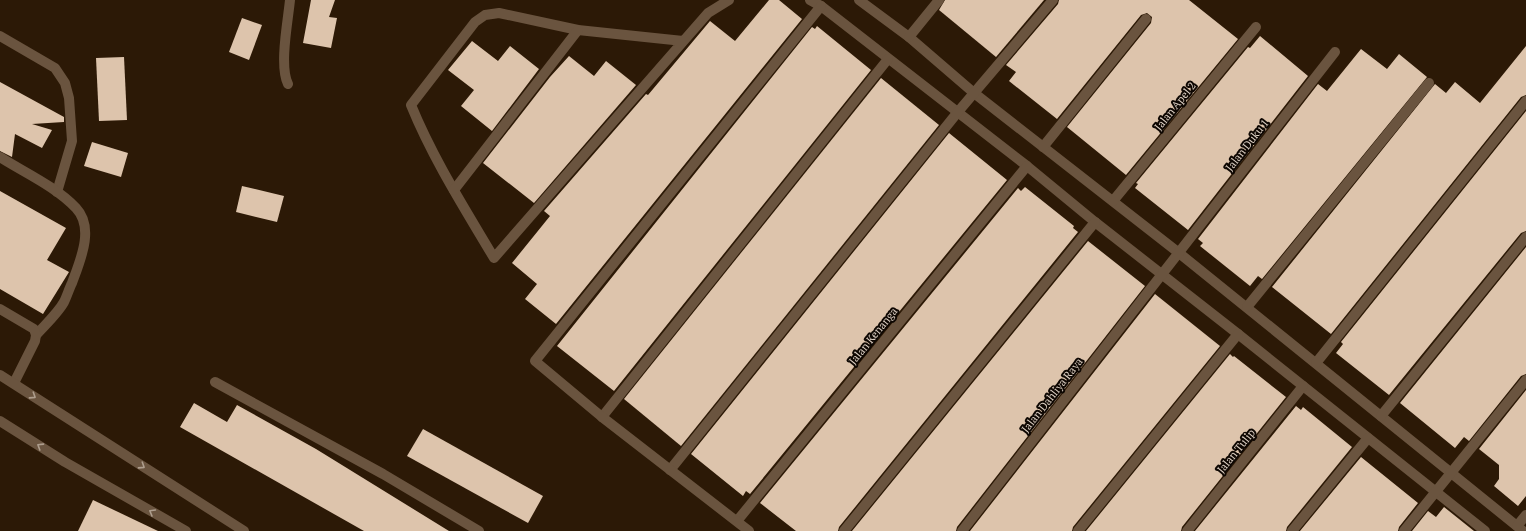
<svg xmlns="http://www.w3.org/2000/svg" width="1526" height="531" viewBox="0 0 1526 531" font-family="'PT Serif',serif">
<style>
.building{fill:#ddc4ac}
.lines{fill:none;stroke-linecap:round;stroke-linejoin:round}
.minor{stroke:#6a543f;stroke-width:10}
.oneway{stroke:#ae9e8e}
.labels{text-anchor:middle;stroke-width:4;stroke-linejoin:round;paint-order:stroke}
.street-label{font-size:11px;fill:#dccfc3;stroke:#0e0702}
</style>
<rect width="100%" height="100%" fill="#2c1906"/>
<g class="building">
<polygon points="311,0 335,0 329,17 337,18 331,48 303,43"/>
<polygon points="769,0 779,0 802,19 556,324 525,299 537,284 512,263 550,216 544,211 646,94 648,95 710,21 735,41"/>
<polygon points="945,0 1044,0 996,57 939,10"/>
<polygon points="1059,0 1189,0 1238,39 1126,175 1067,127 1151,23 1152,17 1147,13 1141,15 1057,119 1009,81 1016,72 1006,65 1058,4"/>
<polygon points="242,18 262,25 249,60 229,52"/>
<polygon points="817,26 871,70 614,391 557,346 812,27 815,29"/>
<polygon points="1260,36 1308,76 1188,230 1135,188 1138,184 1136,183 1248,47 1250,48"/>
<polygon points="472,41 498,61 510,46 539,69 492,131 461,106 474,90 448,70"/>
<polygon points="1526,46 1526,95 1521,97 1331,334 1272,287 1435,84 1446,93 1455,82 1480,103"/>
<polygon points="1361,49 1387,69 1399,54 1427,77 1262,279 1258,276 1250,286 1200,246 1203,243 1198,239 1318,84 1327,91"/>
<polygon points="569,56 594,76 606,61 636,85 534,203 483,163 550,77"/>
<polygon points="124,57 127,120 99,121 96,58"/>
<polygon points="881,78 939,125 681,446 624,399"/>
<polygon points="0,82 64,117 64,122 32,124 52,130 42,148 15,134 12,157 0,151"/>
<polygon points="1526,111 1526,231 1521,233 1389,395 1336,353 1343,344 1341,342"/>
<polygon points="949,133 1007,180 750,494 746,491 743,496 691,454"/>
<polygon points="92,142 128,153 121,177 84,166"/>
<polygon points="242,186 284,196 277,222 236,212"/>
<polygon points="1025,187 1074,226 1073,228 1078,232 839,527 838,531 796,531 760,503 1018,188 1021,191"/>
<polygon points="0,191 66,228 47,260 69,272 43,314 0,289"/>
<polygon points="1088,241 1145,286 957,527 956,531 852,531"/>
<polygon points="1526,247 1526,374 1521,376 1469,441 1464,437 1455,448 1400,403"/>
<polygon points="1155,294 1220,346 1073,527 1072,531 970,531"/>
<polygon points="1230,354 1233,357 1234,356 1286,397 1182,527 1181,531 1086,531"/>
<polygon points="1526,390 1526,496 1518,506 1494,486 1499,479 1499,465 1479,449"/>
<polygon points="194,403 227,422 237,405 316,449 449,531 364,531 180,427"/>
<polygon points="1296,406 1301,410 1303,407 1352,447 1287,527 1286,531 1195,531"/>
<polygon points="423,429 543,496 528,523 407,456"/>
<polygon points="1361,457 1418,503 1399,527 1398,531 1300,531"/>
<polygon points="93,500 158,531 78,531"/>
<polygon points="1444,507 1474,531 1412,531 1428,511 1436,517"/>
</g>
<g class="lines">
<g class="minor">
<polyline points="810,0 821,6 1027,166 1095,222 1238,334 1485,531"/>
<polyline points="859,0 909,37 974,93 1179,253 1523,531"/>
<polyline points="0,36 55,68 65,83 69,98 72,141 57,192"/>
<polyline points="909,37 939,0"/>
<path d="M683,41L578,30L499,13L485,15L475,22L411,105C433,159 465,209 494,258L708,13L729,0"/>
<path d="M288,84C279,66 288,21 290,0"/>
<polyline points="1043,147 1146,19"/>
<path d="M0,157C25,173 55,186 76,208C95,228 80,261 72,283C69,289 67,296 64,302C58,313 45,325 36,335"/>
<polyline points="454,190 578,30"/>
<polyline points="1113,201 1256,27"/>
<polyline points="1247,307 1429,83"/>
<polyline points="0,309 34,329 36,335 35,341 14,383"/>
<polyline points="1316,363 1526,101"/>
<polyline points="0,375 244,531"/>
<polyline points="215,382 383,474 479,531"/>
<polyline points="1381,416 1526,237"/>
<polyline points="602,417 888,59"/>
<polyline points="0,421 65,462 186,531"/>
<polyline points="670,470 957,113 1053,0"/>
<polyline points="737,521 1027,166"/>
<polyline points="1517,526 1526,515"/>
<polyline points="749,531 602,417 535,361 821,6"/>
<polyline points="844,531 1095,222"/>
<polyline points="962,531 1335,52"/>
<polyline points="1078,531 1238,334"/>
<polyline points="1187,531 1303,386"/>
<polyline points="1292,531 1368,438"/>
<polyline points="1404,531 1526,380"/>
</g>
</g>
<defs><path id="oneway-chevron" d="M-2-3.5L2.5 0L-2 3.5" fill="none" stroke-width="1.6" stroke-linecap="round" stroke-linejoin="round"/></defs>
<g class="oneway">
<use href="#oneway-chevron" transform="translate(33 396) rotate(33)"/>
<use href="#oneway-chevron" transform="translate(40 446) rotate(-148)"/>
<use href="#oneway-chevron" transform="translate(142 466) rotate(33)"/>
<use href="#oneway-chevron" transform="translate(152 512) rotate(-150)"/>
</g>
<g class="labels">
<g class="street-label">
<text transform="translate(1175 106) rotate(-51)" y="4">Jalan Apel 2</text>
<text transform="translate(1247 145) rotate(-52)" y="4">Jalan Duku 1</text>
<text transform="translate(873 336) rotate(-51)" y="4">Jalan Kenanga</text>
<text transform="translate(1052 395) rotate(-52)" y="4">Jalan Dahliya Raya</text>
<text transform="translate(1236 451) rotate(-51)" y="4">Jalan Tulip</text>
</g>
</g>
</svg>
